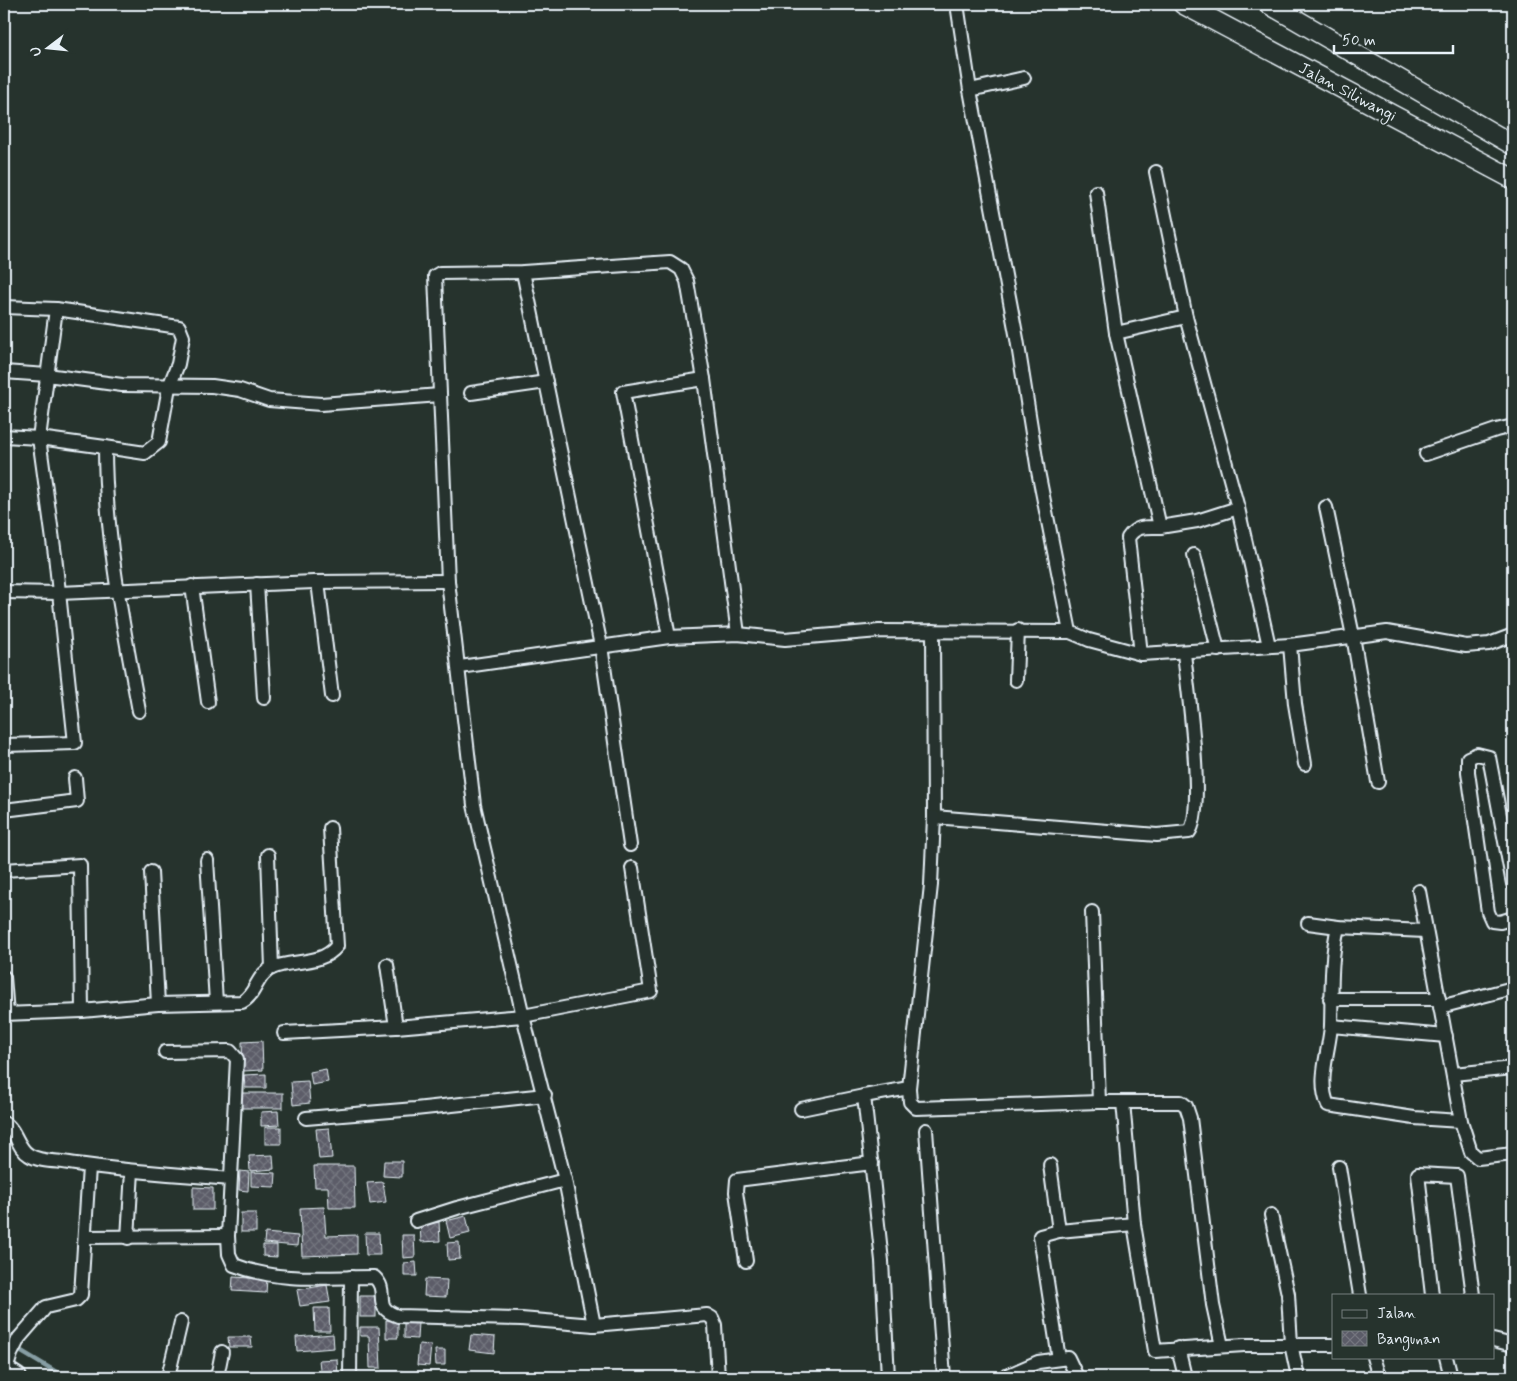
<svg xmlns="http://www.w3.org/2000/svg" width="1517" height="1381" viewBox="0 0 1517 1381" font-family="Mynerve,sans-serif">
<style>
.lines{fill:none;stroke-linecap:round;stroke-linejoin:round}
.stream{stroke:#879ea4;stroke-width:5}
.building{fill:url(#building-cross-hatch);stroke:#e8f1f8}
.minor-casing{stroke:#e8f1f8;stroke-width:16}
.tertiary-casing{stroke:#e8f1f8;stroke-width:20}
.secondary-casing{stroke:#e8f1f8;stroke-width:22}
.minor{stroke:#26332d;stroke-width:12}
.tertiary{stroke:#26332d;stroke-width:16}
.secondary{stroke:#26332d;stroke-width:19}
.labels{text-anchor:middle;stroke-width:4;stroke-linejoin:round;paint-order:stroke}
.street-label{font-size:16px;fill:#e8f1f8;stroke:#26332d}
</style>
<defs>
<pattern id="building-cross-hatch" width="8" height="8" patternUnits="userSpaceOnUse" patternTransform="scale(1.25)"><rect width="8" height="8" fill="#5b5c68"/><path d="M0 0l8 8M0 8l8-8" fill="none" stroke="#73747e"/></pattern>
</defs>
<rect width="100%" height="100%" fill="#26332d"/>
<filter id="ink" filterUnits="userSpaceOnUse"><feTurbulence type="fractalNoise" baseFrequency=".02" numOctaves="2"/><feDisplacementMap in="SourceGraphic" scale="10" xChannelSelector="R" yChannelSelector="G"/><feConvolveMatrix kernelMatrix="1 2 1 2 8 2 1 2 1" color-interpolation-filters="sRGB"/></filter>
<g filter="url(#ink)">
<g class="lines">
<polyline class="stream" points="4,1341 64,1377"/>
</g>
<g class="building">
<polygon points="262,1041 263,1070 243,1071 242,1042"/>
<polygon points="326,1069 328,1082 312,1085 310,1072"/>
<polygon points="266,1074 266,1088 245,1088 244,1075"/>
<polygon points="308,1081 310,1103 293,1105 291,1082"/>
<rect x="239" y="1093" width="44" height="15"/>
<polygon points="278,1111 279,1125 261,1126 261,1112"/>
<rect x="265" y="1127" width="16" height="17"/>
<polygon points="329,1128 332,1158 319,1159 316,1129"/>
<polygon points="273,1155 274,1169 250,1171 249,1156"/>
<polygon points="384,1161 402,1161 402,1177 383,1176"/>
<polygon points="314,1166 354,1166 355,1208 329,1208 328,1187 315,1187"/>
<polygon points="240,1171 249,1172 248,1191 239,1190"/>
<polygon points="251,1172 276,1173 275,1187 251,1186"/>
<polygon points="383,1182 386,1202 370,1204 367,1183"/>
<polygon points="193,1187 213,1188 213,1210 193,1210"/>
<polygon points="324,1207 326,1236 357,1235 357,1254 302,1256 300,1208"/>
<rect x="241" y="1213" width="15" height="19"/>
<polygon points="466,1216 470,1233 450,1238 446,1221"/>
<polygon points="439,1222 440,1241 421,1242 420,1223"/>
<polygon points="265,1233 298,1236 297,1246 264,1243"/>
<polygon points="365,1233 379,1233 380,1255 366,1255"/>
<polygon points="402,1235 414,1235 415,1257 403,1258"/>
<polygon points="459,1242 460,1259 448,1260 447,1243"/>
<polygon points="263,1245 277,1245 277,1257 263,1256"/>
<polygon points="416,1262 417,1276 404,1276 404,1263"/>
<polygon points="233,1277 267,1279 266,1293 232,1291"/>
<polygon points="425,1279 447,1280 446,1297 424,1296"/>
<polygon points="327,1285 330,1302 300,1306 297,1290"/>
<rect x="360" y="1296" width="16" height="21"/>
<polygon points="314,1308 329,1308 330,1331 315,1331"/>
<polygon points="386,1320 398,1321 398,1338 386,1338"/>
<polygon points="404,1322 418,1322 417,1339 404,1338"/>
<polygon points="360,1327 379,1327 381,1368 370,1368 369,1336 360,1336"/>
<polygon points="333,1334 334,1348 297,1351 296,1337"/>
<polygon points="471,1335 495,1337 494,1353 469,1350"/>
<polygon points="228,1337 251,1337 252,1347 229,1347"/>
<polygon points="419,1344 431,1345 429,1366 417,1365"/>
<polygon points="435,1350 445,1350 445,1365 436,1365"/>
<polygon points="337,1359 338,1377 321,1377 319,1360"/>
<rect x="382" y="1371" width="20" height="6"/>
</g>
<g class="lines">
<g class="minor-casing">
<g id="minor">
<polyline points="957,4 970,90 1017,339 1038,471 1070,632 1089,640 1141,654 1290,645 1387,632 1466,646 1489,644 1513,635"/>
<polyline points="970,90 1024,78"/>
<polyline points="1156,172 1186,317 1238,508 1269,646"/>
<path d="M1096,192L1116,333L1160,527C1147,527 1136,525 1128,538L1141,654"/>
<polyline points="523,272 601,646 630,845"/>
<polyline points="4,307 56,309"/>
<polyline points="1116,333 1186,317"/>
<polyline points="4,372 47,375 122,385 212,386 240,390 269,400 321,404 440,395"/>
<polyline points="471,393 546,382"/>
<path d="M4,436L39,438L105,447C105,536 123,624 139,711"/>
<polyline points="1426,454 1496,430 1513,426"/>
<polyline points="1326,507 1353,636 1378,782"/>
<polyline points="1160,527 1197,521 1238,508"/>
<polyline points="1194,555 1218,650"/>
<polyline points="318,582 332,696"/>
<polyline points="257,584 264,698"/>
<polyline points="192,586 208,702"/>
<polyline points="4,592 59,593 314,582 448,581"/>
<path d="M933,631L934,817L1157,835L1189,832C1206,812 1187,684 1184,653"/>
<polyline points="669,637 623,392 704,379"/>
<polyline points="1290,645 1295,704 1305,764"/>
<polyline points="460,667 669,637 738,634 785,639 879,631 1070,632"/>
<polyline points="1016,680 1018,630"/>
<polyline points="4,745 75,743 55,555 39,438 56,309 179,327 183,337 178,364 169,387 159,442 145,453 105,447"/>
<polyline points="4,810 77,801 75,778"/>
<polyline points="934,817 931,885 909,1088 910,1102 916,1108 1099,1102 1181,1102 1186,1106 1190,1118 1213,1305 1222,1346"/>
<polyline points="268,855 272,968"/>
<polyline points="207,860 216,1002"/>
<polyline points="4,870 80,865 82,1011"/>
<polyline points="151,872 158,1004"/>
<polyline points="1513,884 1489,757 1477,754 1468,758 1468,772 1488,912 1492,921 1500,922 1513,918"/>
<polyline points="1419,891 1461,1121 1471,1152 1478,1158 1513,1154"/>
<polyline points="1092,912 1099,1102"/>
<polyline points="1308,923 1338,927 1425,931"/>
<path d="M1338,927C1330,960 1332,993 1331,1026C1329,1052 1317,1081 1328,1105L1414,1118L1461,1121"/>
<polyline points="387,965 396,1027 523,1016 651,991 632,868"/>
<polyline points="4,977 7,1014"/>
<polyline points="1330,999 1439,999"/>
<polyline points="1440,1007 1513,988"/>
<path d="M4,1014L82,1011L158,1004L242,1002C256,995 256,975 272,968C293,959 321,966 337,946L330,828"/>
<polyline points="1331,1026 1446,1036"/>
<polyline points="284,1033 396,1027"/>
<path d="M165,1052L230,1051L237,1059L228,1236L229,1254L234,1265C280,1283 326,1277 374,1277C391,1292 370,1307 398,1316L521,1319L594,1325L707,1315L712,1318L715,1325L718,1377"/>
<polyline points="1453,1074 1513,1068"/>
<polyline points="1123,1102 1134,1224 1155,1351 1244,1345 1333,1345"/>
<polyline points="801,1109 864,1096"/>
<polyline points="306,1118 415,1109 545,1095"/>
<path d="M4,1123C16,1129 17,1148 29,1155C38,1161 53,1161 63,1162C118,1171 174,1174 230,1179"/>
<polyline points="926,1130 944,1377"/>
<polyline points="1050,1165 1059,1231"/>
<polyline points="1339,1167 1360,1295"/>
<polyline points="1271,1215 1288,1294 1291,1344 1298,1377"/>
<polyline points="416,1221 457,1208 565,1180"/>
<polyline points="85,1237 228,1236"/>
<polyline points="128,1238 132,1171"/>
<polyline points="746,1261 736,1192 737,1180 872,1163"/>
<polyline points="1432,1295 1418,1174 1457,1176 1473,1295"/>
<polyline points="594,1325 565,1180 523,1016 474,805 448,581 435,276 440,273 523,272 670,262 681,269 687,281 704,379 738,634"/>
<polyline points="1493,1340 1513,1345"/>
<polyline points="1178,1348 1185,1377"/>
<polyline points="1373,1357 1379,1377"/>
<polyline points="1446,1357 1451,1377"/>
<polyline points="1059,1359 1040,1236 1059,1231 1134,1224"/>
<polyline points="4,1377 11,1354 19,1338 46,1307 76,1300 81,1295 89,1167"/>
<polyline points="168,1377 181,1322"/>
<polyline points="217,1377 222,1352"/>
<polyline points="350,1377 351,1277"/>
<polyline points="888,1377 882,1261 864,1096 909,1088"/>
<polyline points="1004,1377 1038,1362 1068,1358 1077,1377"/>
</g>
</g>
<g class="tertiary-casing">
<polyline id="tertiary" points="4,1368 18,1377"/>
</g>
<g class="secondary-casing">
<g id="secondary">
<polyline points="1183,4 1513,179"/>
<polyline points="1269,4 1513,145"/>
</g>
</g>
<use href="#minor" class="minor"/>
<use href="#tertiary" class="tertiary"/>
<use href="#secondary" class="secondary"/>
</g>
</g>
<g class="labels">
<g class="street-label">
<text transform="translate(1348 91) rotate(28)" y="6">Jalan Siliwangi</text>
</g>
</g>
<rect width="1517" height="1381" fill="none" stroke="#26332d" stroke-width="20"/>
<rect x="10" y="10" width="1497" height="1361" fill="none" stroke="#e8f1f8" stroke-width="2" filter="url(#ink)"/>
<rect x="1332" y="1294" width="162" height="65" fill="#26332d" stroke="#747f7e"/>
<rect x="1342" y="1310" width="25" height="8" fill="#26332d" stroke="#747f7e"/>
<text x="1377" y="1318" font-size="15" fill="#e8f1f8">Jalan</text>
<rect x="1342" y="1331" width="25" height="15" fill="url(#building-cross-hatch)" stroke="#747f7e"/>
<text x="1377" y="1344" font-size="15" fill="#e8f1f8">Bangunan</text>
<g transform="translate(48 48) rotate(254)" stroke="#26332d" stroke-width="4" paint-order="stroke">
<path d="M0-4L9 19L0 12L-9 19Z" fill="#e8f1f8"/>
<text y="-8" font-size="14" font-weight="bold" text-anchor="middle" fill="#e8f1f8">U</text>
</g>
<path d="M1334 45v8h119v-8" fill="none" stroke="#e8f1f8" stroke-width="2.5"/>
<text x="1342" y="45" font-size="15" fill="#e8f1f8" stroke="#26332d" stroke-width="4" paint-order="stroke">50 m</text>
</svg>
